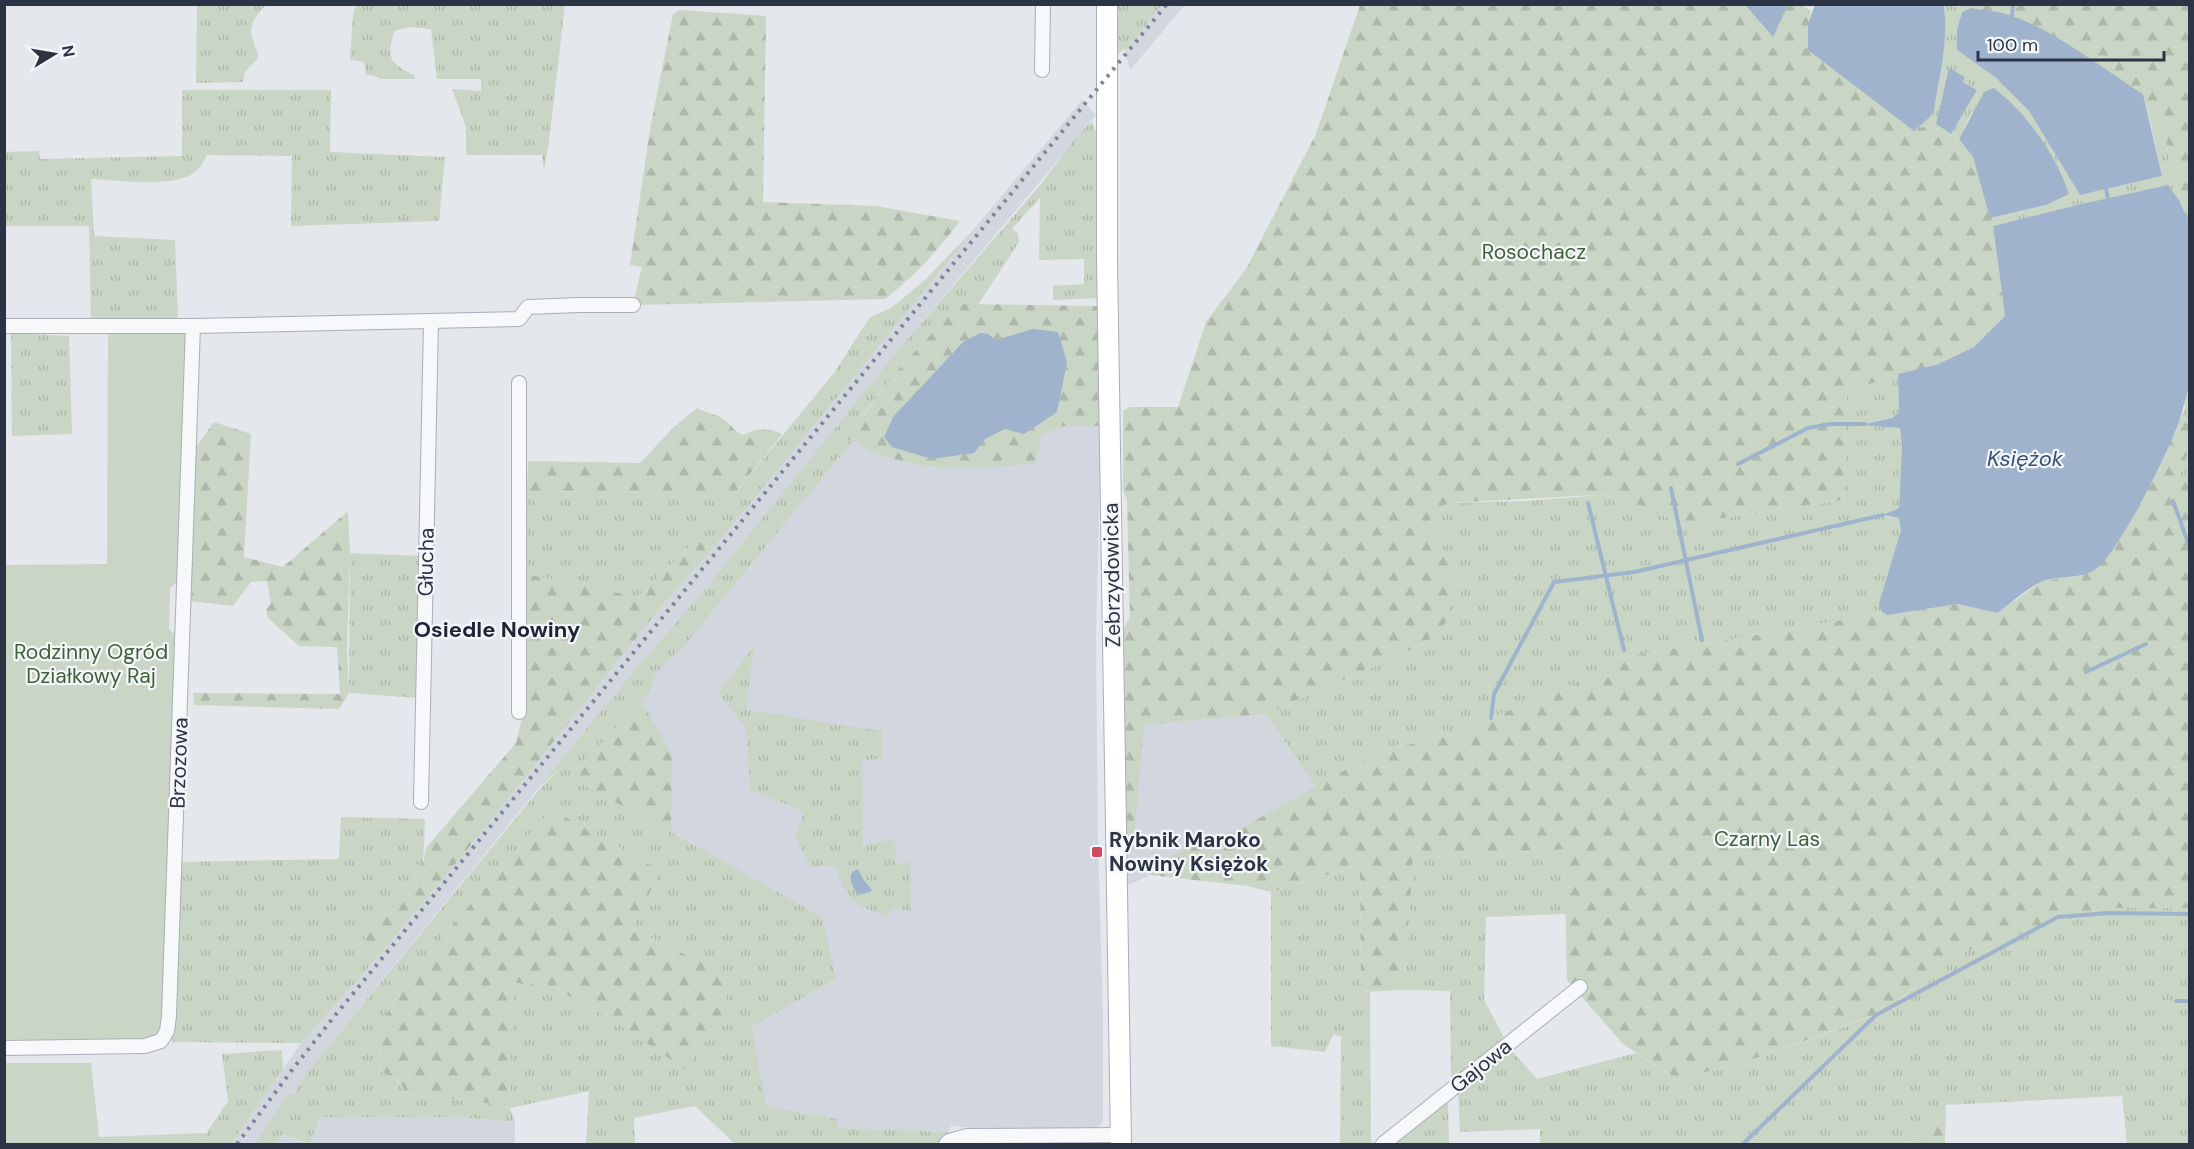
<svg xmlns="http://www.w3.org/2000/svg" width="2194" height="1149" viewBox="0 0 2194 1149" font-family="'DM Sans',sans-serif">
<style>
.built{fill:#d2d6de}
.grass{fill:url(#grass-tufts);fill-rule:evenodd}
.forest{fill:url(#forest-firs)}
.garden{fill:#c9d6c5}
.water{fill:#9fb4cc}
.lines{fill:none;stroke-linecap:round;stroke-linejoin:round}
.stream{stroke:#9fb4cc;stroke-width:4}
.street-casing{stroke:#a9aeb7;stroke-width:16}
.secondary-casing{stroke:#a9aeb7;stroke-width:22}
.street{stroke:#f7f8fa;stroke-width:14}
.secondary{stroke:#fff;stroke-width:20}
.rail{stroke:#7d8696;stroke-width:4;stroke-dasharray:3 6;stroke-linecap:butt}
.poi-dot{fill:#d1495b;stroke:#f4f6f9;stroke-width:2}
.labels{text-anchor:middle;stroke-width:4.5;stroke-linejoin:round;paint-order:stroke}
.park-label{font-size:21px;fill:#3f6138;stroke:#f4f6f9}
.street-label{font-size:21px;fill:#2b3445;stroke:#f4f6f9}
.poi-label{font-size:21px;font-weight:bold;fill:#2b3445;stroke:#f4f6f9;text-anchor:start}
.water-label{font-size:22px;font-style:italic;fill:#34527a;stroke:#f4f6f9}
.neighbourhood-label{font-size:22px;font-weight:bold;fill:#1d2536;stroke:#f4f6f9}
</style>
<defs>
<pattern id="grass-tufts" width="24" height="20" patternUnits="userSpaceOnUse" patternTransform="scale(1.5)"><rect width="24" height="20" fill="#c9d6c5"/><path d="M3 7l-1-3M5 7V3M7 7l1-3M15 17l-1-3M17 17v-4M19 17l1-3" fill="none" stroke="#adb8ab"/></pattern>
<pattern id="forest-firs" width="22" height="20" patternUnits="userSpaceOnUse" patternTransform="scale(1.5)"><rect width="22" height="20" fill="#c9d6c5"/><path d="M5 1l3.5 6h-7zM16 11l3.5 6h-7z" fill="#adb8ab"/></pattern>
</defs>
<rect width="100%" height="100%" fill="#e4e7ec"/>
<g class="built">
<polygon points="1162,5 1185,5 1130,70 1125,51"/>
<polygon points="1082,100 1096,115 927,316 695,601 637,667 308,1071 297,1087 295,1095 288,1095 254,1144 231,1144 301,1043 376,959 485,828 660,608 716,545 826,406"/>
<polygon points="1063,426 1101,426 1096,639 1098,846 1103,1016 1103,1119 1102,1123 1095,1128 1082,1129 981,1129 951,1126 949,1132 838,1128 836,1119 765,1106 752,1027 836,979 798,905 569,777 650,692 657,672 680,650 853,441 865,447 1041,435"/>
<polygon points="1266,714 1316,787 1238,830 1208,837 1147,868 1150,875 1124,887 1124,850 1133,848 1143,725"/>
<polygon points="320,1117 457,1117 515,1122 515,1144 310,1144"/>
<polygon points="282,1134 308,1144 274,1144"/>
</g>
<g class="grass">
<path d="M197,5H266C255,16 247,26 254,44C256,49 258,51 258,58L245,72L243,82L196,83Z"/>
<path d="M357,5H565L549,141L544,171L542,155H466V127L452,89L481,91V79H437L431,29L409,27L394,31C387,59 389,63 414,75L415,79H380L375,76L366,75L364,62L350,60L353,13Z"/>
<polygon points="1118,5 1162,5 1125,51 1124,48 1116,57"/>
<path d="M1941,5L1971,8L1962,12L1957,29V50L1995,77L2029,111L2080,195L2162,176L2149,116L2161,119L2179,200L2168,185L2081,204L1993,226L1990,218L2046,205L1972,112L1959,139L1951,134L1977,90L1963,81L1965,77L1949,69L1936,124L1914,131L1930,117L1934,111C1939,78 1949,41 1944,7Z"/>
<path d="M182,90H331L330,152L445,157L439,221L291,226L292,156L207,155C204,160 201,167 196,171C177,189 117,180 91,179L94,236L175,240L178,320L91,321L89,226H5L4,152L39,151L40,159L182,156Z"/>
<path d="M1092,121L1097,136L1100,298L1053,300V286L1084,284V259L1039,260L1040,198L1012,229L1018,233L1019,242L978,305H959C918,347 879,389 847,438L853,441L682,648L657,672L650,692L570,776L822,917L836,979L752,1027L766,1106L837,1119L838,1128L949,1132L940,1144H735L695,1106L634,1118L635,1144H586L589,1091L510,1108L515,1122L457,1117H320L310,1144L282,1134L274,1144H254L288,1094L295,1095L297,1087L308,1071L542,786L563,766L540,786L637,667L695,601L901,347L1041,184L1077,136ZM549,813L633,929L715,969L614,1021L558,990L538,982L528,985L512,982L510,1108L477,1101L409,1095L394,1078L379,1071L383,1019L407,983L456,921Z"/>
<polygon points="975,228 716,545 696,540 638,597 522,573 527,491 671,493 730,499 834,373 870,317 891,308 924,281"/>
<polygon points="11,333 69,336 72,434 12,436"/>
<polygon points="1898,374 1899,413 1892,418 1867,424 1870,426 1900,428 1902,445 1899,508 1884,516 1899,518 1901,530 1879,603 1881,611 1885,613 1607,660 1568,690 1529,702 1455,734 1379,751 1316,787 1266,714 1405,653 1442,632 1449,562 1430,520 1447,503 1524,501 1613,494 1683,524 1843,500 1847,390"/>
<polygon points="2189,389 2189,412 2175,433 2185,408 2184,402"/>
<polygon points="2189,451 2189,486 2178,477"/>
<polygon points="350,553 421,556 419,698 349,693"/>
<path d="M754,646L746,710L882,731V759L862,760L863,847L895,838L896,864L910,862L911,911L891,908L888,916C854,906 847,899 835,865L811,867L795,836L804,812L750,789L746,728L718,693Z"/>
<polygon points="341,817 425,819 423,863 360,945 376,959 301,1043 172,1042 181,862 339,859"/>
<polygon points="1564,849 1566,914 1486,917 1484,1000 1505,1039 1451,1082 1450,991 1404,990 1413,858"/>
<polygon points="1360,865 1361,991 1370,992 1371,1144 1340,1144 1341,1036 1333,1035 1325,1052 1271,1046 1271,892"/>
<polygon points="2106,908 2189,908 2189,1144 2127,1144 2122,1096 1946,1105 1940,1121 1908,1144 1540,1144 1540,1129 1460,1132 1458,1091 1510,1049 1537,1079 1636,1053 1678,1080 1776,1052 1876,1015 1895,1005 1944,958"/>
<polygon points="282,1050 283,1069 231,1144 199,1144 228,1101 222,1054"/>
<polygon points="1444,1101 1448,1104 1449,1144 1389,1144"/>
</g>
<g class="forest">
<polygon points="1360,5 1745,5 1772,36 1788,5 1802,5 1811,11 1808,23 1913,130 1936,124 1959,139 1973,157 1993,226 2005,316 1974,347 1936,365 1847,390 1843,500 1683,524 1613,494 1447,503 1430,520 1449,562 1455,593 1442,632 1405,653 1266,714 1144,725 1133,849 1124,850 1120,635 1130,617 1127,501 1123,489 1123,411 1130,407 1178,407 1206,322 1246,269 1316,134"/>
<polygon points="1951,5 2189,5 2189,222 2179,200 2161,119 2149,116 2143,94 2012,16"/>
<path d="M680,10L766,16L763,202L876,206L960,221C937,252 915,275 885,299L633,305L642,267L630,265L650,129L673,14Z"/>
<path d="M959,304L1099,306L1101,426H1063L1041,435L1036,463C986,469 933,472 884,456C871,452 859,444 846,438L897,371Z"/>
<path d="M697,408C706,413 717,414 725,420C733,426 734,432 743,435C757,428 768,428 782,434L730,499L671,493L527,491L528,461L640,463L674,427Z"/>
<polygon points="2189,412 2189,451 2178,476 2190,486 2189,908 2106,908 1944,958 1890,1009 1773,1053 1678,1080 1623,1044 1567,980 1564,849 1413,858 1404,990 1361,992 1360,865 1271,892 1248,886 1150,875 1147,868 1208,837 1238,830 1379,751 1455,734 1529,702 1568,690 1607,660 1885,613 1956,604 1998,613 2040,582 2094,571 2124,533 2175,433"/>
<polygon points="214,422 251,434 244,557 283,567 348,511 350,553 347,647 349,693 339,709 194,705 193,693 340,694 337,647 299,646 268,618 266,609 271,604 267,581 251,582 233,606 191,601 196,447"/>
<polygon points="696,540 716,545 660,608 485,828 376,959 360,945 423,863 426,848 516,743 522,718 522,573 638,597"/>
<polygon points="641,701 672,755 671,826 676,835 569,777"/>
<polygon points="549,813 560,814 660,870 633,929 715,969 728,990 719,1023 685,1069 614,1021 558,990 538,982 528,985 513,982 510,1108 477,1101 409,1095 395,1078 379,1071 383,1019 407,983 456,921"/>
<polygon points="1946,1105 1945,1144 1908,1144 1940,1121"/>
</g>
<g class="garden">
<polygon points="189,332 182,577 170,588 169,629 178,638 166,1016 160,1031 152,1039 5,1040 4,565 107,564 108,333"/>
<polygon points="5,1063 91,1063 99,1137 206,1133 199,1144 5,1144"/>
</g>
<g class="water">
<polygon points="1745,5 1788,5 1773,37"/>
<path d="M1941,5L1944,7C1949,41 1939,78 1934,111L1930,117L1914,131L1808,50V23L1815,5Z"/>
<path d="M1971,8C1984,10 1999,11 2012,16C2054,30 2105,70 2143,94L2162,176L2080,195L2029,111L1995,77L1957,50V29L1962,12Z"/>
<polygon points="1949,68 1965,77 1963,82 1977,90 1951,134 1936,124"/>
<path d="M1994,88C2028,115 2055,153 2069,194L2046,205L1990,218L1973,157L1959,139L1984,92Z"/>
<path d="M2168,185L2179,200L2189,222V389C2183,403 2182,418 2175,432C2164,459 2116,559 2093,571C2079,579 2054,575 2039,583C2025,590 2011,603 1998,613L1957,604L1887,615L1881,611L1879,603L1901,530L1899,518L1883,515L1899,508L1902,445L1900,428L1870,426L1865,424L1892,418L1899,413L1898,374L1936,365L1974,347L2005,316L1993,226L2081,204Z"/>
<polygon points="1033,329 1058,332 1067,362 1057,412 1024,434 1005,429 985,439 974,453 932,459 892,447 884,437 893,417 963,342 980,333 988,334 996,340"/>
<path d="M858,869L863,879L872,890L870,892L858,895C853,886 844,874 858,869Z"/>
</g>
<g class="lines">
<g class="stream">
<polyline points="2012,16 2013,4"/>
<polyline points="2106,189 2108,198"/>
<polyline points="1738,464 1808,428 1831,424 1865,424"/>
<polyline points="1671,488 1702,640"/>
<polyline points="2173,501 2190,548"/>
<polyline points="1588,503 1624,650"/>
<polyline points="2086,672 2146,644"/>
<polyline points="1491,718 1494,694 1554,582 1634,572 1883,515"/>
<polyline points="2176,1001 2190,1001"/>
<polyline points="1743,1144 1876,1015 2058,917 2109,913 2190,914"/>
</g>
<g class="street-casing">
<g id="street">
<polyline points="1042,70 1043,4"/>
<polyline points="4,326 193,326 519,319 528,307 578,305 633,305"/>
<polyline points="519,383 519,712"/>
<polyline points="421,802 431,322"/>
<polyline points="4,1048 145,1046 161,1041 167,1031 169,1016 193,326"/>
<polyline points="946,1144 949,1141 967,1136 1121,1135"/>
<polyline points="1383,1144 1580,987"/>
</g>
</g>
<g class="secondary-casing">
<polyline id="secondary" points="1107,4 1107,260 1121,1144"/>
</g>
<use href="#street" class="street"/>
<use href="#secondary" class="secondary"/>
<polyline class="rail" points="237,1144 292,1070 333,1018 1167,4"/>
</g>
<rect class="poi-dot" x="1091" y="846" width="12" height="12" rx="3"/>
<g class="labels">
<g class="park-label">
<text x="1534" y="259">Rosochacz</text>
<text x="91" y="659">Rodzinny Ogród<tspan x="91" dy="24">Działkowy Raj</tspan></text>
<text x="1767" y="846">Czarny Las</text>
</g>
<g class="street-label">
<text transform="translate(426 562) rotate(-89)" y="7">Głucha</text>
<text transform="translate(1112 575) rotate(-91)" y="7">Zebrzydowicka</text>
<text transform="translate(179 763) rotate(-88)" y="7">Brzozowa</text>
<text transform="translate(1481 1066) rotate(-39)" y="7">Gajowa</text>
</g>
<g class="poi-label">
<text x="1109" y="847">Rybnik Maroko<tspan x="1109" dy="24">Nowiny Księżok</tspan></text>
</g>
<g class="water-label">
<text x="2025" y="466">Księżok</text>
</g>
<g class="neighbourhood-label">
<text x="497" y="637">Osiedle Nowiny</text>
</g>
</g>
<rect width="2194" height="1149" fill="none" stroke="#2b3445" stroke-width="12"/>
<g transform="translate(54 54) rotate(79)" stroke="#f4f6f9" stroke-width="4.5" paint-order="stroke">
<path d="M0-4.5L10 22L0 15L-10 22Z" fill="#2b3445"/>
<text y="-9" font-size="16" font-weight="bold" text-anchor="middle" fill="#2b3445">N</text>
</g>
<path d="M1978 51v9h186v-9" fill="none" stroke="#2b3445" stroke-width="3"/>
<text x="1987" y="51" font-size="18" fill="#2b3445" stroke="#f4f6f9" stroke-width="4.5" paint-order="stroke">100 m</text>
</svg>
